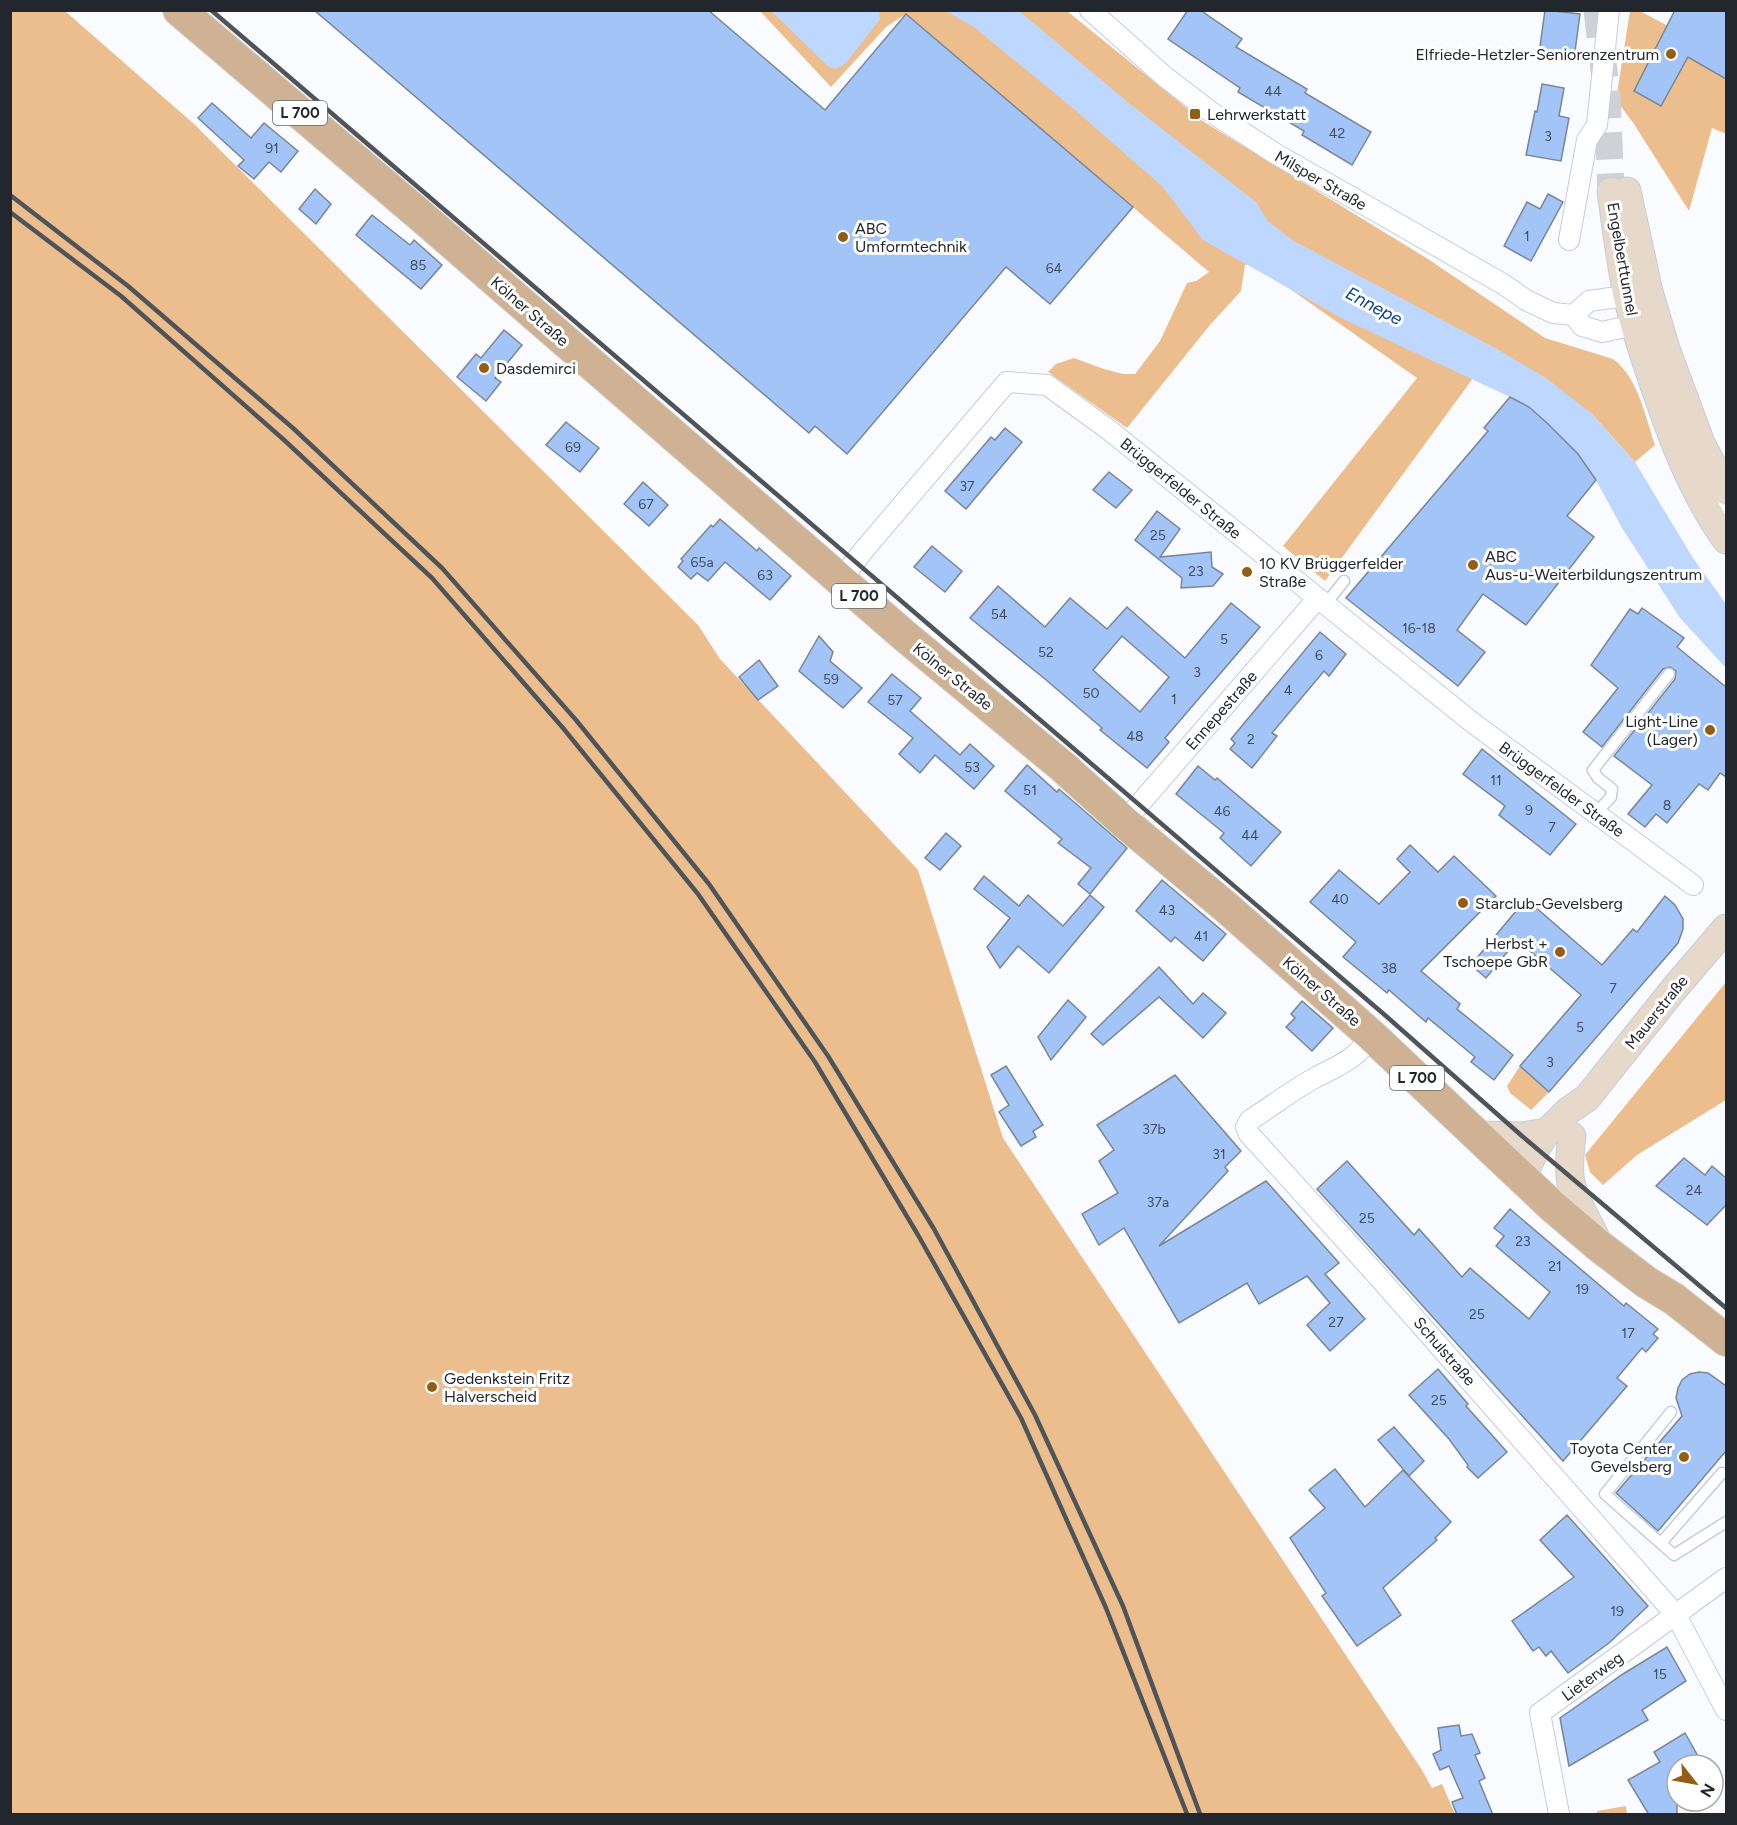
<svg xmlns="http://www.w3.org/2000/svg" width="1737" height="1825" viewBox="0 0 1737 1825" font-family="Figtree,sans-serif">
<style>
.green{fill:#ecbe8e}
.water{fill:#bdd7fe}
.building{fill:#a2c4f7;stroke:#7a8595;stroke-width:1.5;fill-rule:evenodd}
.lines{fill:none;stroke-linecap:round;stroke-linejoin:round}
.secondary-tunnel{stroke:#ced1d5;stroke-width:27;stroke-dasharray:27 14;stroke-linecap:butt}
.service-casing{stroke:#c2cddf;stroke-width:13}
.minor-casing{stroke:#c2cddf;stroke-width:22}
.secondary-casing{stroke:#c2cddf;stroke-width:29}
.primary-casing{stroke:#d7d8d9;stroke-width:34}
.service{stroke:#fff;stroke-width:10}
.minor{stroke:#fff;stroke-width:20}
.secondary{stroke:#e7d9c9;stroke-width:27}
.primary{stroke:#ceb293;stroke-width:32}
.rail{stroke:#4f5459;stroke-width:4.5}
.poi-dot{fill:#935d13;stroke:#fff;stroke-width:2}
.labels{text-anchor:middle;stroke-width:6;stroke-linejoin:round;paint-order:stroke}
.number-label{font-size:14px;fill:#424e60}
.shield{fill:#fff;stroke:#64686c;stroke-width:1.5}
.shield-label{font-size:15px;font-weight:bold;fill:#22272d}
.poi-label{font-size:16px;fill:#22272d;stroke:#fff;text-anchor:start}
.street-label{font-size:16px;fill:#22272d;stroke:#fff}
.water-label{font-size:18px;font-style:italic;fill:#0a4088;stroke:#fff}
</style>
<rect width="100%" height="100%" fill="#f9fbff"/>
<g class="green">
<polygon points="65,11 194,124 698,625 720,659 918,870 1003,1138 1422,1770 1432,1788 1442,1784 1455,1814 11,1814 10,11"/>
<path d="M760,11H1067L1204,122L1428,259L1545,338L1613,359C1638,377 1645,416 1655,445L1635,462L1592,414L1495,348L1325,581L1283,546L1417,378L1253,263L1245,265L1241,291L1210,325L1127,428L1048,372L1056,364L1074,358L1104,369L1123,374H1135L1160,341L1187,283L1196,281L1209,272L906,14L886,27L831,87Z"/>
<polygon points="1630,11 1640,11 1726,57 1726,134 1712,128 1689,211 1634,124 1616,100"/>
<polygon points="1726,982 1726,1100 1637,1155 1603,1185 1590,1172 1585,1155"/>
<polygon points="1520,1066 1549,1092 1531,1110 1510,1093 1507,1086"/>
<polygon points="1626,1806 1627,1814 1597,1814 1597,1811"/>
</g>
<g class="water">
<polygon points="771,11 879,11 880,19 846,63 836,69 829,67"/>
<polygon points="946,11 1019,11 1130,104 1256,202 1268,221 1292,240 1495,348 1546,378 1592,414 1635,462 1693,558 1726,604 1726,668 1680,618 1622,528 1596,480 1578,454 1529,407 1510,397 1345,320 1203,240 1162,186 1075,110 974,27"/>
</g>
<g class="building">
<polygon points="314,10 708,10 825,110 906,14 1133,207 1050,304 1006,267 847,454 815,426 809,433"/>
<polygon points="1188,10 1200,10 1242,39 1236,47 1307,89 1305,93 1371,132 1352,165 1302,135 1304,131 1238,92 1240,88 1168,39"/>
<polygon points="1545,10 1580,14 1574,59 1539,54"/>
<polygon points="1675,10 1726,10 1726,79 1688,57 1661,106 1634,91"/>
<polygon points="1542,84 1564,88 1559,116 1569,118 1561,161 1526,155 1535,111 1537,112"/>
<polygon points="212,103 251,138 264,123 298,151 281,172 269,162 254,179 238,166 244,160 198,118"/>
<polygon points="315,189 331,204 316,224 299,209"/>
<polygon points="1548,194 1563,202 1531,261 1504,246 1527,202 1540,209"/>
<polygon points="372,215 410,245 414,240 442,265 421,289 356,235"/>
<polygon points="504,330 522,345 495,378 501,382 486,401 457,377 476,354 481,358"/>
<polygon points="1510,397 1529,407 1547,423 1578,454 1596,480 1567,516 1594,537 1526,625 1483,594 1457,630 1485,652 1458,686 1346,598 1488,431 1484,428"/>
<polygon points="566,422 599,448 580,472 546,445"/>
<polygon points="1005,428 1022,442 966,509 945,491 991,437 995,440"/>
<polygon points="1109,472 1132,490 1116,508 1093,490"/>
<polygon points="643,482 668,505 649,526 624,504"/>
<polygon points="1157,511 1180,529 1160,557 1211,552 1212,567 1223,574 1213,586 1181,588 1182,578 1135,540"/>
<polygon points="720,519 757,551 759,548 791,576 770,600 725,562 708,581 697,573 691,579 678,567 683,561 681,559 711,525 713,527"/>
<polygon points="932,546 962,571 945,592 914,567"/>
<path d="M998,586L1045,627L1070,598L1107,629L1127,607L1185,658L1231,603L1260,627L1165,738L1169,742L1147,768L1100,730L1102,728L1045,679L970,618ZM1122,636L1169,677L1140,712L1093,670Z"/>
<polygon points="1642,608 1684,638 1677,647 1726,687 1726,777 1720,773 1708,790 1699,784 1667,823 1656,814 1645,827 1628,814 1652,785 1614,756 1675,679 1676,671 1670,667 1663,669 1602,747 1583,732 1618,688 1591,665 1630,609 1638,614"/>
<polygon points="1320,632 1346,654 1329,676 1324,671 1272,733 1277,736 1252,768 1230,749 1235,743 1231,739"/>
<polygon points="819,636 833,652 830,661 862,688 843,708 799,671"/>
<polygon points="759,660 778,686 758,700 739,677"/>
<polygon points="892,674 921,698 910,711 960,755 970,744 994,766 974,789 935,755 920,773 899,754 913,738 868,702"/>
<polygon points="1482,749 1576,824 1550,855 1499,815 1505,806 1463,774"/>
<polygon points="1027,765 1057,792 1059,789 1127,848 1090,894 1078,884 1091,868 1058,843 1062,839 1005,791"/>
<polygon points="1198,766 1215,780 1217,778 1281,832 1251,866 1220,838 1224,833 1176,794"/>
<polygon points="946,833 961,846 940,870 925,858"/>
<polygon points="1410,845 1438,872 1454,856 1496,896 1421,971 1460,1004 1457,1009 1513,1055 1494,1080 1471,1062 1475,1057 1428,1018 1426,1022 1389,990 1387,993 1343,957 1356,942 1310,902 1339,870 1379,904 1410,872 1397,859"/>
<polygon points="984,876 1019,906 1028,895 1063,926 1090,895 1104,907 1049,973 1018,946 1000,968 987,947 1010,918 974,889"/>
<polygon points="1162,880 1226,934 1203,961 1175,937 1171,942 1136,911"/>
<polygon points="1665,896 1675,905 1683,919 1683,929 1678,943 1549,1092 1520,1066 1581,995 1517,940 1486,978 1471,965 1526,899 1602,965 1633,929 1637,932"/>
<polygon points="1159,967 1193,1004 1203,993 1226,1013 1203,1038 1159,997 1103,1045 1091,1034"/>
<polygon points="1068,1000 1086,1017 1051,1060 1038,1037"/>
<polygon points="1302,1001 1333,1028 1312,1051 1286,1027 1295,1018 1291,1014"/>
<polygon points="1006,1066 1043,1125 1033,1131 1036,1137 1021,1146 999,1112 1009,1105 991,1075"/>
<polygon points="1175,1075 1241,1151 1225,1167 1228,1171 1159,1246 1266,1181 1339,1263 1325,1274 1365,1319 1330,1351 1307,1325 1330,1303 1307,1276 1259,1304 1247,1283 1179,1323 1124,1228 1099,1245 1082,1214 1118,1193 1099,1161 1114,1150 1097,1125"/>
<polygon points="1684,1158 1705,1175 1712,1166 1726,1178 1726,1205 1707,1225 1656,1186"/>
<polygon points="1347,1161 1414,1235 1419,1229 1462,1277 1470,1268 1529,1319 1550,1292 1496,1246 1504,1236 1494,1228 1510,1209 1624,1306 1626,1303 1658,1329 1653,1334 1658,1338 1646,1352 1642,1348 1617,1378 1627,1386 1563,1461 1317,1189"/>
<polygon points="1438,1369 1468,1404 1466,1406 1507,1452 1478,1478 1467,1467 1468,1465 1449,1439 1409,1395"/>
<polygon points="1699,1372 1708,1373 1726,1386 1726,1451 1658,1531 1616,1493 1682,1416 1676,1398 1678,1388 1682,1380 1690,1374"/>
<polygon points="1394,1427 1424,1461 1409,1476 1378,1440"/>
<polygon points="1335,1469 1365,1507 1403,1470 1451,1522 1435,1538 1437,1540 1383,1588 1401,1615 1357,1646 1322,1596 1326,1593 1290,1538 1325,1508 1309,1490"/>
<polygon points="1567,1515 1648,1606 1609,1643 1568,1673 1551,1651 1546,1656 1539,1647 1533,1651 1512,1621 1574,1577 1540,1540"/>
<polygon points="1667,1647 1686,1681 1642,1710 1648,1720 1569,1766 1560,1718 1623,1674"/>
<polygon points="1459,1725 1461,1736 1472,1734 1480,1753 1475,1755 1485,1778 1479,1781 1493,1815 1457,1815 1452,1802 1463,1798 1449,1766 1440,1770 1433,1754 1441,1750 1438,1728"/>
<polygon points="1685,1733 1703,1765 1677,1765 1677,1815 1649,1815 1628,1780 1660,1762 1654,1752"/>
</g>
<g class="lines">
<polyline class="secondary-tunnel" points="1597,10 1607,96 1611,191"/>
<g class="service-casing">
<g id="service">
<polyline points="1325,605 1344,581"/>
<polyline points="1595,814 1611,797 1612,789 1598,778 1593,770 1669,674"/>
<polyline points="1671,1412 1605,1494 1674,1555 1726,1522"/>
<polyline points="1661,1543 1722,1473"/>
</g>
</g>
<g class="minor-casing">
<g id="minor">
<polyline points="1090,10 1164,76 1211,112 1276,154 1503,284 1526,300 1553,313 1574,315 1582,326 1602,332 1648,322"/>
<polyline points="1569,240 1587,140 1597,125 1609,10"/>
<polyline points="1574,315 1589,301 1640,294"/>
<polyline points="1709,516 1726,505"/>
<polyline points="841,580 863,551 1007,382 1047,385 1109,430 1473,723 1693,885"/>
<polyline points="1124,822 1317,599"/>
<path d="M1372,1036C1353,1062 1340,1064 1313,1079C1291,1091 1271,1107 1250,1120L1246,1127L1249,1134L1375,1273L1676,1615L1726,1710"/>
<polyline points="1559,1814 1540,1713 1726,1578"/>
</g>
</g>
<g class="secondary-casing">
<g id="secondary">
<path d="M1611,191C1616,226 1620,261 1627,295C1635,332 1648,369 1661,405C1677,452 1697,499 1726,540"/>
<polyline points="1627,191 1649,292 1666,349 1701,443 1726,491"/>
<polyline points="1478,1135 1522,1136 1547,1132"/>
<path d="M1572,1136C1570,1151 1568,1168 1571,1183C1576,1204 1590,1223 1598,1243"/>
<polyline points="1522,1177 1537,1147 1547,1132 1568,1111 1587,1098 1673,990 1726,928"/>
</g>
</g>
<g class="primary-casing">
<polyline id="primary" points="179,10 421,216 906,637 1063,767 1124,822 1227,908 1372,1036 1552,1206 1599,1246 1646,1282 1674,1299 1726,1340"/>
</g>
<use href="#service" class="service"/>
<use href="#minor" class="minor"/>
<use href="#secondary" class="secondary"/>
<use href="#primary" class="primary"/>
<g class="rail">
<polyline points="211,10 1386,1016 1522,1136 1726,1308"/>
<polyline points="10,195 128,286 294,429 442,568 576,720 709,884 828,1056 934,1229 1035,1415 1123,1606 1200,1814"/>
<polyline points="10,212 121,296 283,439 432,578 563,728 698,894 815,1062 918,1235 1021,1418 1106,1608 1187,1814"/>
</g>
</g>
<g class="poi-dot">
<circle cx="1671" cy="54" r="6"/>
<rect x="1189" y="108" width="12" height="12" rx="3"/>
<circle cx="843" cy="237" r="6"/>
<circle cx="484" cy="368" r="6"/>
<circle cx="1473" cy="565" r="6"/>
<circle cx="1247" cy="572" r="6"/>
<circle cx="1710" cy="730" r="6"/>
<circle cx="1463" cy="903" r="6"/>
<circle cx="1560" cy="952" r="6"/>
<circle cx="432" cy="1387" r="6"/>
<circle cx="1684" cy="1457" r="6"/>
</g>
<g class="labels">
<g class="number-label">
<text x="1273" y="96">44</text>
<text x="1337" y="138">42</text>
<text x="1548" y="141">3</text>
<text x="272" y="153">91</text>
<text x="1527" y="241">1</text>
<text x="418" y="270">85</text>
<text x="1054" y="273">64</text>
<text x="573" y="452">69</text>
<text x="967" y="491">37</text>
<text x="646" y="509">67</text>
<text x="1158" y="540">25</text>
<text x="702" y="567">65a</text>
<text x="1196" y="576">23</text>
<text x="765" y="580">63</text>
<text x="999" y="619">54</text>
<text x="1419" y="633">16-18</text>
<text x="1224" y="644">5</text>
<text x="1046" y="657">52</text>
<text x="1319" y="660">6</text>
<text x="1197" y="677">3</text>
<text x="831" y="684">59</text>
<text x="1288" y="695">4</text>
<text x="1091" y="698">50</text>
<text x="1174" y="704">1</text>
<text x="895" y="705">57</text>
<text x="1135" y="741">48</text>
<text x="1251" y="744">2</text>
<text x="972" y="772">53</text>
<text x="1496" y="785">11</text>
<text x="1030" y="795">51</text>
<text x="1667" y="810">8</text>
<text x="1529" y="815">9</text>
<text x="1222" y="816">46</text>
<text x="1552" y="832">7</text>
<text x="1250" y="840">44</text>
<text x="1340" y="904">40</text>
<text x="1167" y="915">43</text>
<text x="1201" y="941">41</text>
<text x="1389" y="973">38</text>
<text x="1613" y="993">7</text>
<text x="1580" y="1032">5</text>
<text x="1550" y="1067">3</text>
<text x="1154" y="1134">37b</text>
<text x="1219" y="1159">31</text>
<text x="1694" y="1195">24</text>
<text x="1158" y="1207">37a</text>
<text x="1367" y="1223">25</text>
<text x="1523" y="1246">23</text>
<text x="1555" y="1271">21</text>
<text x="1582" y="1294">19</text>
<text x="1477" y="1319">25</text>
<text x="1336" y="1327">27</text>
<text x="1628" y="1338">17</text>
<text x="1439" y="1405">25</text>
<text x="1617" y="1616">19</text>
<text x="1660" y="1679">15</text>
</g>
<g class="shield">
<rect x="273" y="101" width="54" height="24" rx="4.5"/>
<rect x="832" y="584" width="54" height="24" rx="4.5"/>
<rect x="1390" y="1066" width="54" height="24" rx="4.5"/>
</g>
<g class="shield-label">
<text x="300" y="118">L 700</text>
<text x="859" y="601">L 700</text>
<text x="1417" y="1083">L 700</text>
</g>
<g class="poi-label">
<text x="1659" y="60" text-anchor="end">Elfriede-Hetzler-Seniorenzentrum</text>
<text x="1207" y="120">Lehrwerkstatt</text>
<text x="855" y="234">ABC<tspan x="855" dy="18">Umformtechnik</tspan></text>
<text x="496" y="374">Dasdemirci</text>
<text x="1485" y="562">ABC<tspan x="1485" dy="18">Aus-u-Weiterbildungszentrum</tspan></text>
<text x="1259" y="569">10 KV Brüggerfelder<tspan x="1259" dy="18">Straße</tspan></text>
<text x="1698" y="727" text-anchor="end">Light-Line<tspan x="1698" dy="18">(Lager)</tspan></text>
<text x="1475" y="909">Starclub-Gevelsberg</text>
<text x="1548" y="949" text-anchor="end">Herbst +<tspan x="1548" dy="18">Tschoepe GbR</tspan></text>
<text x="444" y="1384">Gedenkstein Fritz<tspan x="444" dy="18">Halverscheid</tspan></text>
<text x="1672" y="1454" text-anchor="end">Toyota Center<tspan x="1672" dy="18">Gevelsberg</tspan></text>
</g>
<g class="street-label">
<text transform="translate(1321 180) rotate(30)" y="6">Milsper Straße</text>
<text transform="translate(1623 259) rotate(80)" y="6">Engelberttunnel</text>
<text transform="translate(530 311) rotate(41)" y="6">Kölner Straße</text>
<text transform="translate(1181 488) rotate(39)" y="6">Brüggerfelder Straße</text>
<text transform="translate(953 676) rotate(39)" y="6">Kölner Straße</text>
<text transform="translate(1221 710) rotate(-49)" y="6">Ennepestraße</text>
<text transform="translate(1562 789) rotate(36)" y="6">Brüggerfelder Straße</text>
<text transform="translate(1322 991) rotate(41)" y="6">Kölner Straße</text>
<text transform="translate(1656 1012) rotate(-51)" y="6">Mauerstraße</text>
<text transform="translate(1445 1351) rotate(49)" y="6">Schulstraße</text>
<text transform="translate(1592 1676) rotate(-36)" y="6">Lieterweg</text>
</g>
<g class="water-label">
<text transform="translate(1374 306) rotate(28)" y="6">Ennepe</text>
</g>
</g>
<rect width="1737" height="1825" fill="none" stroke="#22272d" stroke-width="24"/>
<g transform="translate(1695 1783) rotate(121)"><circle r="28" fill="#ffffff" stroke="#a7a9ab" stroke-width="1.5"/>
<path d="M0-4.5L10 22L0 15L-10 22Z" fill="#935d13"/>
<text y="-9" font-size="16" font-weight="bold" text-anchor="middle" fill="#22272d">N</text>
</g>
</svg>
